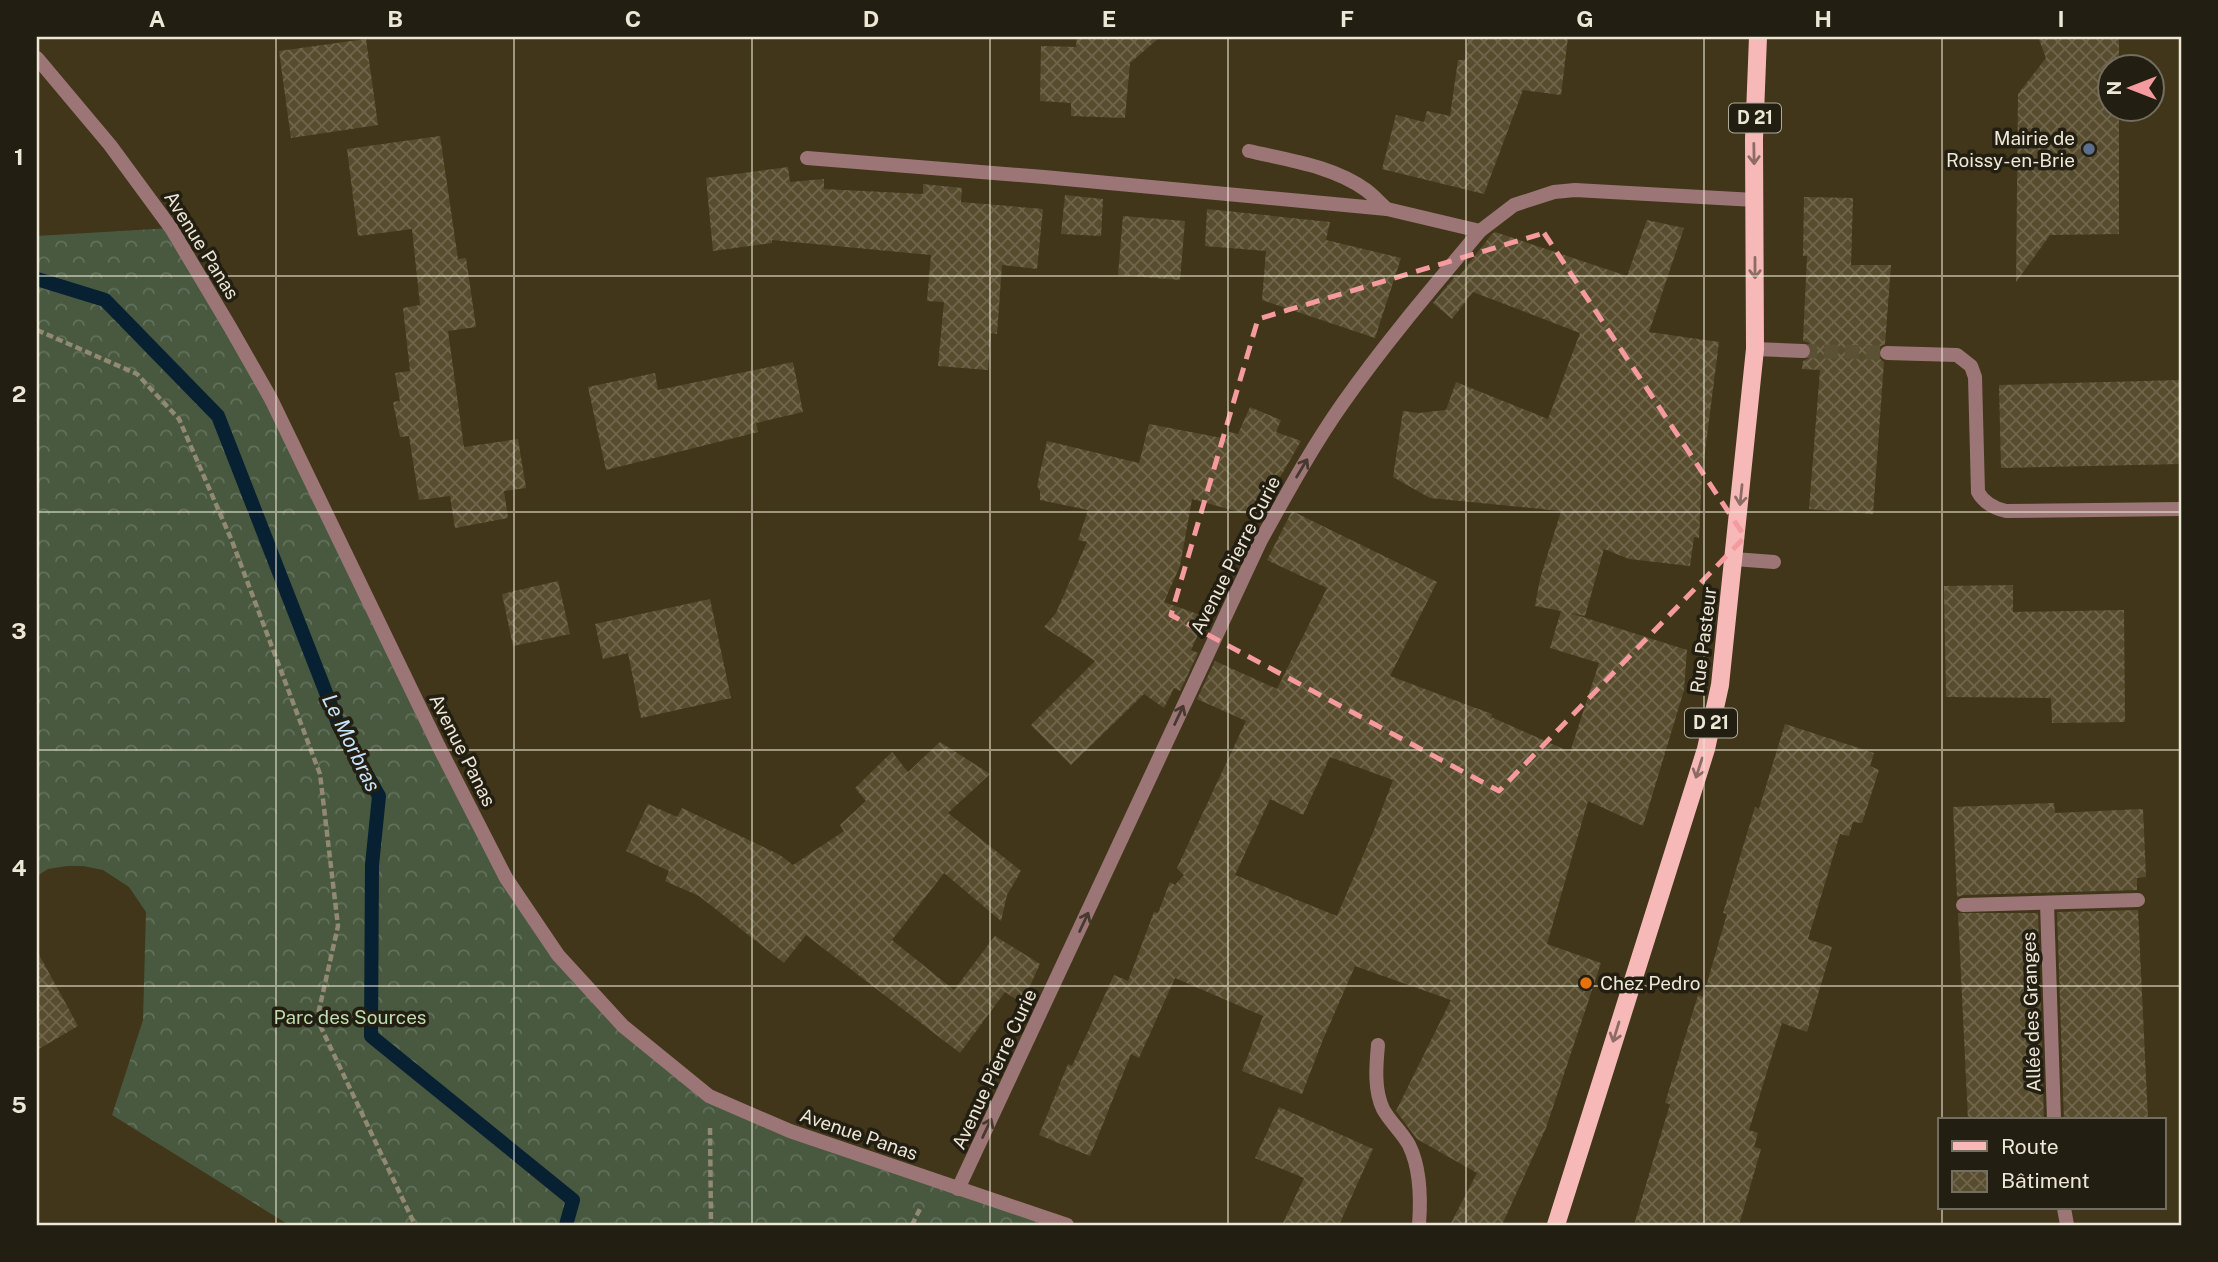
<svg xmlns="http://www.w3.org/2000/svg" width="2218" height="1262" viewBox="0 0 2218 1262" font-family="'Public Sans',sans-serif">
<style>
.forest{fill:url(#forest-crowns)}
.lines{fill:none;stroke-linecap:round;stroke-linejoin:round}
.stream{stroke:#072032;stroke-width:14}
.building{fill:url(#building-cross-hatch);fill-rule:evenodd}
.minor-tunnel{stroke:#5b5135;stroke-width:14;stroke-dasharray:14 7;stroke-linecap:butt}
.path{stroke:#918971;stroke-width:4.5;stroke-dasharray:7 3.5;stroke-linecap:butt}
.service{stroke:#9c7676;stroke-width:14}
.minor{stroke:#9c7676;stroke-width:14}
.tertiary{stroke:#9c7676;stroke-width:14}
.primary{stroke:#f7b9b8;stroke-width:18}
.oneway{stroke:#8d6c65}
.oneway2{stroke:#473830}
.marked{fill:none;stroke:#f59b9f;stroke-width:5;stroke-dasharray:14 9;stroke-linejoin:round}
.grid{fill:none;stroke:#ede7d6;stroke-width:2;stroke-opacity:0.55}
.service-dot{fill:#5c6f8a;stroke:#231e12;stroke-width:2.5}
.food-dot{fill:#e8710a;stroke:#231e12;stroke-width:2.5}
.labels{text-anchor:middle;stroke-width:7;stroke-linejoin:round;paint-order:stroke}
.shield{fill:#231e12;stroke:#b0ab9b;stroke-width:2}
.shield-label{font-size:18px;font-weight:bold;fill:#ede7d6}
.poi-label{font-size:19px;fill:#ede7d6;stroke:#231e12;text-anchor:end}
.street-label{font-size:19px;fill:#ede7d6;stroke:#231e12}
.park-label{font-size:19px;fill:#bddeac;stroke:#231e12}
.water-label{font-size:21px;font-style:italic;fill:#c7e4fc;stroke:#231e12}
.neatline{fill:none;stroke:#ede7d6;stroke-width:2.5}
.grid-label{font-size:23px;text-anchor:middle;font-weight:bold;fill:#ede7d6}
</style>
<defs>
<pattern id="forest-crowns" width="20" height="18" patternUnits="userSpaceOnUse" patternTransform="scale(1.75)"><rect width="20" height="18" fill="#485940"/><path d="M2 6a3 3 0 1 1 6 0M12 15a3 3 0 1 1 6 0" fill="none" stroke="#63715b"/></pattern>
<pattern id="building-cross-hatch" width="8" height="8" patternUnits="userSpaceOnUse" patternTransform="scale(1.75)"><rect width="8" height="8" fill="#574c2e"/><path d="M0 0l8 8M0 8l8-8" fill="none" stroke="#6f664c"/></pattern>
</defs>
<rect width="100%" height="100%" fill="#413619"/>
<polygon class="forest" points="171,228 230,327 439,747 558,955 623,1026 710,1096 1067,1225 289,1225 112,1115 143,1020 146,912 129,887 103,870 83,866 67,866 48,869 37,876 37,236"/>
<g class="lines">
<polyline class="stream" points="37,279 105,300 218,416 339,726 379,796 372,865 371,1036 573,1200 566,1225"/>
</g>
<g class="building">
<polygon points="1077,37 1160,37 1130,63 1125,118 1071,116 1071,103 1040,101 1041,46 1076,47"/>
<polygon points="1468,37 1568,37 1561,95 1523,90 1484,194 1382,169 1396,115 1424,122 1427,111 1450,116 1458,60 1465,60"/>
<polygon points="2038,37 2119,37 2119,66 2110,66 2110,108 2119,108 2119,234 2050,235 2016,282 2018,94 2046,58"/>
<polygon points="366,39 378,125 291,138 279,51"/>
<polygon points="440,136 458,259 466,258 476,327 448,331 464,447 518,439 526,488 504,491 508,518 455,528 450,496 419,500 409,436 400,437 393,402 400,401 395,373 410,371 403,308 420,305 412,229 358,236 347,149"/>
<polygon points="788,167 790,182 824,179 824,189 923,194 923,184 962,188 961,202 1043,209 1037,269 1002,265 997,334 991,333 988,370 938,366 944,302 927,301 931,255 772,240 772,243 713,251 706,178"/>
<polygon points="1065,195 1103,199 1101,236 1061,234"/>
<polygon points="1804,197 1853,198 1851,265 1891,265 1885,344 1879,347 1877,352 1879,358 1884,362 1873,514 1809,509 1820,370 1802,369 1803,361 1811,357 1813,351 1809,343 1803,341 1807,256 1803,256"/>
<polygon points="1207,209 1330,222 1326,240 1401,258 1375,338 1262,300 1266,251 1205,246"/>
<polygon points="1123,216 1185,221 1180,280 1118,275"/>
<path d="M1647,220L1684,228L1649,332L1719,342L1702,475L1699,538L1694,537L1690,566L1629,559L1604,549L1585,616L1567,612L1687,650L1684,690L1643,826L1588,801L1547,944L1601,963L1546,1128L1502,1225H1450L1477,1173L1417,1139L1396,1111L1451,1000L1355,966L1322,1042L1302,1094L1242,1071L1263,1016L1175,978L1139,1058L1131,1054L1090,1156L1039,1135L1068,1064L1072,1066L1114,975L1128,981L1154,912L1158,913L1170,882L1175,885L1184,875L1177,868L1246,721L1197,699L1215,661L1277,689L1327,588L1267,560L1292,511L1437,582L1390,676L1492,714L1491,717L1570,752L1599,663L1550,648L1561,611L1535,606L1540,579L1561,511L1430,498L1393,477L1403,411L1419,413L1446,410L1456,382L1548,419L1580,333L1473,292L1452,319L1433,303L1457,274L1459,276L1492,234L1495,232L1627,276ZM1330,757L1393,780L1374,830L1337,916L1235,875L1270,799L1303,815Z"/>
<polygon points="793,362 803,412 756,423 758,432 606,470 588,387 655,373 658,390"/>
<polygon points="2181,380 2181,464 2001,468 1999,385"/>
<polygon points="1250,407 1281,420 1276,432 1301,441 1257,517 1192,499 1180,566 1164,602 1206,617 1191,650 1198,653 1180,691 1174,688 1164,708 1144,694 1071,765 1031,725 1095,661 1044,627 1056,613 1087,542 1078,540 1088,510 1040,500 1040,491 1037,486 1047,441 1139,463 1149,424 1227,439 1229,432 1238,434"/>
<polygon points="558,581 570,634 513,646 502,594"/>
<polygon points="2013,585 2013,612 2124,610 2125,722 2052,723 2051,698 1946,697 1944,586"/>
<polygon points="710,599 731,698 641,718 628,653 603,659 595,624"/>
<polygon points="1785,724 1874,753 1870,766 1879,770 1862,823 1853,822 1849,836 1840,834 1808,939 1832,947 1807,1032 1782,1023 1749,1130 1758,1133 1754,1147 1761,1149 1739,1225 1634,1225 1670,1104 1665,1103 1698,995 1703,997 1727,914 1723,913 1755,807 1759,809"/>
<polygon points="940,742 990,774 948,813 1021,871 1007,895 1001,921 944,873 892,940 954,990 995,936 1040,964 1022,1003 1005,992 960,1053 806,935 784,963 699,896 665,881 669,871 626,851 648,804 677,817 682,808 780,855 793,865 844,831 840,825 866,801 855,788 892,752 908,772"/>
<polygon points="2054,803 2055,813 2143,809 2146,877 2137,878 2137,890 1963,895 1957,897 1953,807"/>
<polygon points="2138,910 2148,1120 2064,1120 2057,912"/>
<polygon points="1958,913 2038,913 2044,1120 1968,1120"/>
<polygon points="37,951 78,1026 37,1050"/>
<polygon points="1279,1107 1373,1149 1339,1225 1282,1225 1304,1178 1255,1158"/>
</g>
<g class="lines">
<polyline class="minor-tunnel" points="1803,351 1887,353"/>
<g class="path">
<polyline points="37,330 137,374 179,419 232,541 320,774 338,926 317,1019 415,1225"/>
<polyline points="710,1128 711,1225"/>
<polyline points="912,1225 921,1207"/>
</g>
<g class="service">
<path d="M1249,151C1288,160 1333,166 1366,190C1373,195 1380,203 1387,209"/>
<polyline points="1734,559 1774,562"/>
</g>
<g class="minor">
<polyline points="807,158 1044,177 1387,209 1480,231"/>
<polyline points="1755,349 1803,351"/>
<path d="M1887,353L1957,355L1971,366L1975,377L1978,492C1984,503 1993,508 2006,511L2181,509"/>
<polyline points="2047,903 2054,1120"/>
<polyline points="1963,905 2138,900"/>
<path d="M1378,1045C1376,1066 1374,1090 1383,1109C1390,1122 1402,1132 1409,1145C1421,1169 1421,1199 1419,1225"/>
<path d="M958,1189L1260,542C1286,495 1312,447 1343,403C1385,343 1433,287 1480,231L1514,205L1554,192L1575,190L1755,200"/>
<polyline points="2064,1208 2067,1225"/>
</g>
<polyline class="tertiary" points="37,58 110,145 171,228 230,327 271,399 439,747 506,878 558,955 623,1026 709,1096 790,1131 1067,1225"/>
<polyline class="primary" points="1556,1225 1706,749 1720,685 1755,349 1754,139 1758,37"/>
</g>
<defs><path id="oneway-shaft" d="M-6 0H5M1.5-3L5.5 0L1.5 3" fill="none" stroke-width="1.6" stroke-linecap="round" stroke-linejoin="round" transform="scale(1.75)"/></defs>
<g class="oneway">
<use href="#oneway-shaft" transform="translate(1754 154) rotate(89)"/>
<use href="#oneway-shaft" transform="translate(1755 268) rotate(90)"/>
<use href="#oneway-shaft" transform="translate(1741 495) rotate(96)"/>
<use href="#oneway-shaft" transform="translate(1699 768) rotate(108)"/>
<use href="#oneway-shaft" transform="translate(1616 1032) rotate(107)"/>
</g>
<g class="oneway2">
<use href="#oneway-shaft" transform="translate(1302 468) rotate(-59)"/>
<use href="#oneway-shaft" transform="translate(1179 715) rotate(-65)"/>
<use href="#oneway-shaft" transform="translate(1084 922) rotate(-65)"/>
<use href="#oneway-shaft" transform="translate(987 1128) rotate(-65)"/>
</g>
<path class="marked" d="M1544,233L1745,537L1499,791L1171,615L1258,319Z"/>
<path class="grid" d="M276,37V1225M514,37V1225M752,37V1225M990,37V1225M1228,37V1225M1466,37V1225M1704,37V1225M1942,37V1120M37,276H2181M37,512H2181M37,750H2181M37,986H2181M1942,1208V1225"/>
<circle class="service-dot" cx="2089" cy="149" r="7"/>
<circle class="food-dot" cx="1586" cy="983" r="7"/>
<g class="labels">
<g class="shield">
<rect x="1729" y="103.5" width="52" height="29" rx="5"/>
<rect x="1685" y="708.5" width="52" height="29" rx="5"/>
</g>
<g class="shield-label">
<text x="1755" y="124">D 21</text>
<text x="1711" y="729">D 21</text>
</g>
<g class="poi-label">
<text x="2075" y="145">Mairie de<tspan x="2075" dy="22">Roissy-en-Brie</tspan></text>
<text x="1600" y="990" text-anchor="start">Chez Pedro</text>
</g>
<g class="street-label">
<text transform="translate(202 245) rotate(58)" y="7">Avenue Panas</text>
<text transform="translate(1235 555) rotate(-63)" y="7">Avenue Pierre Curie</text>
<text transform="translate(1703 640) rotate(-83)" y="7">Rue Pasteur</text>
<text transform="translate(463 750) rotate(63)" y="7">Avenue Panas</text>
<text transform="translate(2031 1012) rotate(-92)" y="7">Allée des Granges</text>
<text transform="translate(994 1069) rotate(-65)" y="7">Avenue Pierre Curie</text>
<text transform="translate(859 1134) rotate(19)" y="7">Avenue Panas</text>
</g>
<g class="park-label">
<text x="350" y="1024">Parc des Sources</text>
</g>
<g class="water-label">
<text transform="translate(351 743) rotate(64)" y="7">Le Morbras</text>
</g>
</g>
<rect width="2218" height="1262" fill="none" stroke="#231e12" stroke-width="77"/>
<rect x="1938" y="1118" width="228" height="91" fill="#231e12" stroke="#746e60" stroke-width="2"/>
<rect x="1952" y="1141" width="35" height="10" fill="#f7b9b8" stroke="#746e60" stroke-width="2"/>
<text x="2001" y="1154" font-size="21" fill="#ede7d6">Route</text>
<rect x="1952" y="1171" width="35" height="21" fill="url(#building-cross-hatch)" stroke="#746e60" stroke-width="2"/>
<text x="2001" y="1188" font-size="21" fill="#ede7d6">Bâtiment</text>
<g transform="translate(2131 88) rotate(270)"><circle r="33" fill="#231e12" stroke="#746e60" stroke-width="2"/>
<path d="M0-5L12 26L0 18L-12 26Z" fill="#f59b9f"/>
<text y="-10" font-size="19" font-weight="bold" text-anchor="middle" fill="#ede7d6">N</text>
</g>
<rect x="38" y="38" width="2142" height="1186" class="neatline"/>
<g class="grid-label">
<text x="157" y="27">A</text>
<text x="395" y="27">B</text>
<text x="633" y="27">C</text>
<text x="871" y="27">D</text>
<text x="1109" y="27">E</text>
<text x="1347" y="27">F</text>
<text x="1585" y="27">G</text>
<text x="1823" y="27">H</text>
<text x="2061" y="27">I</text>
<text x="19" y="165">1</text>
<text x="19" y="402">2</text>
<text x="19" y="639">3</text>
<text x="19" y="876">4</text>
<text x="19" y="1113">5</text>
</g>
</svg>
